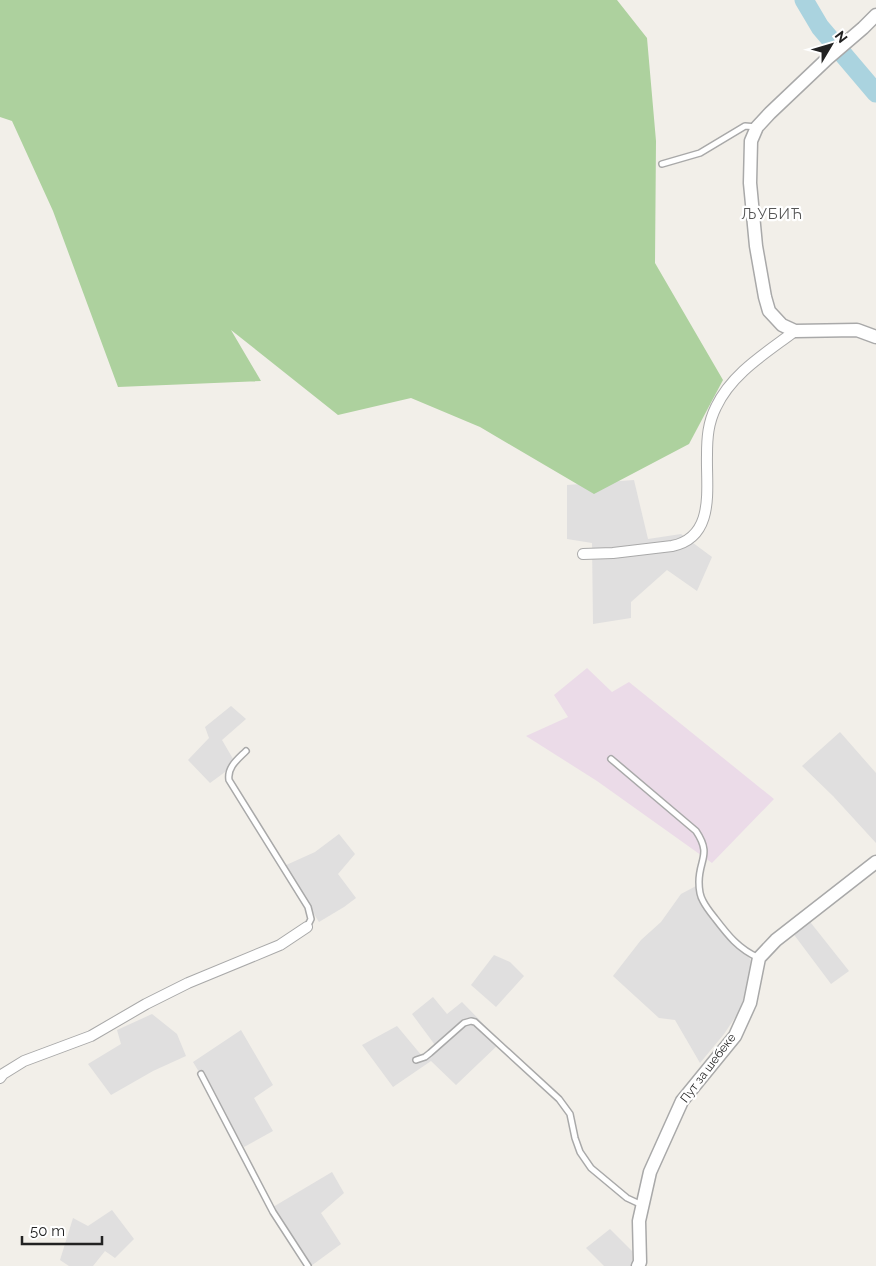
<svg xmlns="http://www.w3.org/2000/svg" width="876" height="1266" viewBox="0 0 876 1266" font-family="Raleway,sans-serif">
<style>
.residential{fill:#e0dfdf}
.industrial{fill:#ebdbe8}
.forest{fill:#add19e}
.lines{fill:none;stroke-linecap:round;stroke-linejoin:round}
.river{stroke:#aad3df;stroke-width:19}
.service-casing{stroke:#a9a9a9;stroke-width:8}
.minor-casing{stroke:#a9a9a9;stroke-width:12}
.tertiary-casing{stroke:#a9a9a9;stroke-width:15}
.service{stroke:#fff;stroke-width:5}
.minor{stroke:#fff;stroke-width:10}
.tertiary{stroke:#fff;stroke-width:12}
.labels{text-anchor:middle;stroke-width:4.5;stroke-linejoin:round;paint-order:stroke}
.street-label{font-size:12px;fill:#222;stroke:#fff}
.quarter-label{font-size:15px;letter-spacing:1px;fill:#555;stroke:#fff}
</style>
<rect width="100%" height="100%" fill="#f2efe9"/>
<g class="residential">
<polygon points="634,480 648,539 681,534 712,557 697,591 667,570 631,602 631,618 593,624 592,543 567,539 567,485"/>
<polygon points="231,706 246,719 222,740 236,764 210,783 188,760 209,738 205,727"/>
<polygon points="840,732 876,773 876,843 833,796 802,766"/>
<polygon points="339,834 355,854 338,874 356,898 344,907 319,922 284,866 315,852"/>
<polygon points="696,886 722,923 754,964 740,1010 724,1034 700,1063 675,1020 659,1018 613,976 641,940 661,922 681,894"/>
<polygon points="807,918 849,971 831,984 792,932"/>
<polygon points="494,955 510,962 524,976 496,1007 471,985"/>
<polygon points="433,997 447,1014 462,1002 501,1042 456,1085 431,1061 393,1087 362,1045 397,1026 422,1056 435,1045 412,1014"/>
<polygon points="152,1014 177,1034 186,1056 153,1071 111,1095 88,1064 121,1044 117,1030"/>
<polygon points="241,1030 273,1085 254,1098 273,1131 244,1147 193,1062"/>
<polygon points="332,1172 344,1193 321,1213 341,1244 311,1266 306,1266 273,1207"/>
<polygon points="112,1210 134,1239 115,1258 105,1251 93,1266 69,1266 60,1260 73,1218 88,1226"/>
<polygon points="610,1229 632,1251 633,1266 604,1266 586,1248"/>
</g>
<polygon class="industrial" points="587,668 612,692 629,682 774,799 712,863 597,781 526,736 568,717 554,695"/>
<polygon class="forest" points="0,0 617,0 647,38 656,141 655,263 723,380 689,444 594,494 480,427 411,398 338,415 231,330 261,381 118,387 53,211 12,121 0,117"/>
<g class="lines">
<polyline class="river" points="804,0 820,27 876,93"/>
<g class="service-casing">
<g id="service">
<polyline points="662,164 700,153 745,126 757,127"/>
<path d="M246,751C238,759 227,767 229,780L308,907L311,919L307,927"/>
<path d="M611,759L696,831C712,855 699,859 699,882C699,888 700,896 703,901C706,907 710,912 714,917C727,934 738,949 759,958"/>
<polyline points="416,1060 425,1057 430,1053 464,1023 471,1021 475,1022 559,1099 570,1114 575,1138 580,1152 591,1168 627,1198 642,1205"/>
<polyline points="201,1074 273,1212 308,1266"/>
</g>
</g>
<g class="minor-casing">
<g id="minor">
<path d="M583,554L613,553L672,546C716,537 706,488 707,455C707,438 708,423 716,407C732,373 766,353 795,331"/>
<polyline points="0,1078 3,1074 24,1061 91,1036 146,1004 188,983 280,945 307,927"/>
</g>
</g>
<g class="tertiary-casing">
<g id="tertiary">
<polyline points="876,15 863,28 828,58 770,113 757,127 751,141 750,183 756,246 765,297 769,311 782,325 795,331 857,330 876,337"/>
<polyline points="638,1266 640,1262 639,1221 650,1172 682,1101 735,1036 750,1003 759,958 776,940 876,862"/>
</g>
</g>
<use href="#service" class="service"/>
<use href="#minor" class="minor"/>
<use href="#tertiary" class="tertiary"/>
</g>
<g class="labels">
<g class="street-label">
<text transform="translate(708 1068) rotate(-53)" y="4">Пут за шебеке</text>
</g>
<g class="quarter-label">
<text x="772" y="219">ЉУБИЋ</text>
</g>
</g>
<g transform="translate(831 45) rotate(52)" stroke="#ffffff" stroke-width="4" paint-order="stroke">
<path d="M0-4L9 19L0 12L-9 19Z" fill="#222222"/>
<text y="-8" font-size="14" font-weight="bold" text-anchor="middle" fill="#222222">N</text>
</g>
<path d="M22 1236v8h80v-8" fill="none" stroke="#222222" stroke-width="2.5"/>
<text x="30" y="1236" font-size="15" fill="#222222" stroke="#ffffff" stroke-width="4" paint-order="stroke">50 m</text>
</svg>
